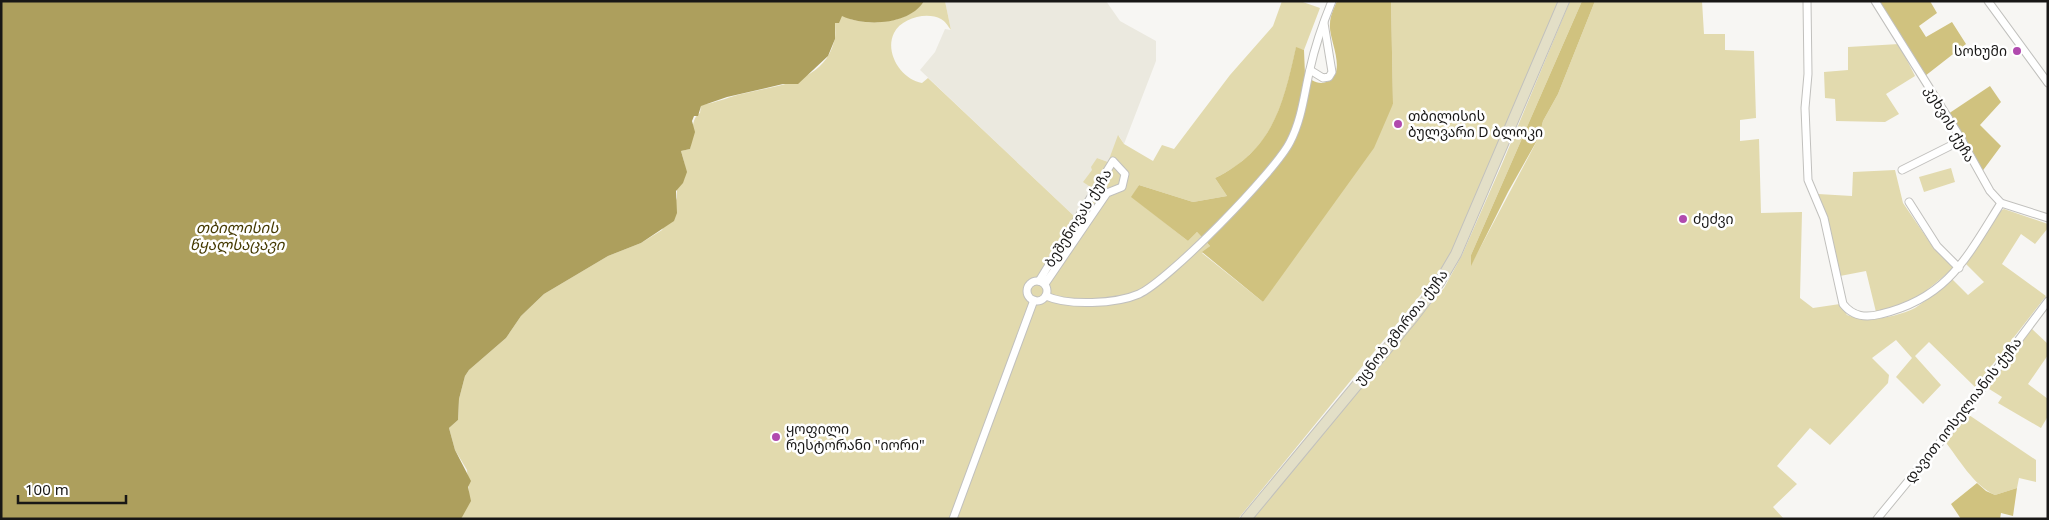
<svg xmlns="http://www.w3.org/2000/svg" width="2049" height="520" viewBox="0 0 2049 520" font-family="Georgia,'Noto Sans Georgian',serif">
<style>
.built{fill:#ebe9df}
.green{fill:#e2daae}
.forest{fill:#d0c27f}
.water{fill:#ad9f5d}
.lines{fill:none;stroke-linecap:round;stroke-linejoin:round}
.minor-casing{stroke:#c1c0bd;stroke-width:9}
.secondary-casing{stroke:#c1c0bd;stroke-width:12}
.minor{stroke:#fff;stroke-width:7}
.secondary{stroke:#e3dfc7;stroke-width:10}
.poi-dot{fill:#b14aae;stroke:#fff;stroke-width:2}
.labels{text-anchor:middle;stroke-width:5;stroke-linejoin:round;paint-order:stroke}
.poi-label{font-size:14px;fill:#181716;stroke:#fff;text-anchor:start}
.street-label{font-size:14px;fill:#181716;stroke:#fff}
.water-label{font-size:15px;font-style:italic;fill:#453a02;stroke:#fff}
</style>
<rect width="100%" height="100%" fill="#f7f6f3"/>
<polygon class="built" points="945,1 1106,1 1120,21 1156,41 1156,61 1124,144 1119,136 1108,162 1097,158 1092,170 1092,188 1074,216 920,70 935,52 945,29 951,30"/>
<g class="green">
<path d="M924,1H945L951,30C948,26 945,21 941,19C927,11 901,18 894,33C884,53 902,80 922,83L928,78L1074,216L1092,188L1083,182L1092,170L1091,167L1097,158L1108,162L1118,135L1124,144L1153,161L1162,145L1174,149L1230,75L1273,26L1282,1H1300L1320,8L1304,50L1296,48C1283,106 1273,150 1215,178L1227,196L1193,202L1139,185L1132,197L1188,241L1197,232L1210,246L1202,253L1263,302L1393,104L1391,1H1560L1448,261L1238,519H461L469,494L467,470L455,450L449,428L458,420L459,399L465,376L469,370L506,338L521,316L544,294L608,256L641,243L662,230L677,198V188C690,178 685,165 681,151L690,149C693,138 690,118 700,113L701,105C716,103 731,96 746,93C779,85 823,82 834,42C836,36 835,29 835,22L842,15C863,28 910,24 924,1Z"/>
<path d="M1570,1H1582L1471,255V265L1539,137L1543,121L1558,94L1595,1H1702L1704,34H1725V50L1754,51L1756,118L1740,120V141L1759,139L1761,213L1802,212L1800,298L1813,308L1840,304L1847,315C1866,323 1897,317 1915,308C1928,300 1940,288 1952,279L1968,295L1984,282L1966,264L2000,211L2004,209L2048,224V228L2035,244L2021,234L2002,264L2046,296L1975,387L1929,342L1915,356L1941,385L1923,404L1896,377L1912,358L1896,340L1872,358L1889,375L1888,383L1830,445L1810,428L1777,466L1797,484L1773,507L1784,519H1252L1312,444L1444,288L1462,255L1502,164Z"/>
<polygon points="1899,44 1915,76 1886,94 1899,114 1885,122 1836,121 1835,99 1825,98 1824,72 1848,70 1848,47"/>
<polygon points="1951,168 1955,182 1924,192 1919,177"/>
<polygon points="1895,170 1903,203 1933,247 1954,268 1911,303 1876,312 1866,271 1840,276 1818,194 1852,196 1853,172"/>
<polygon points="2031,328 2048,344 2048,355 2028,384 2048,399 2048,416 2041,428 1998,403 2002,397 1986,387"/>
<path d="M1966,413L2036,460V482L2019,478L2017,488L1995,495C1973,485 1959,459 1944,440Z"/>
</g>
<g class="forest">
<path d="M1337,1H1391L1393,104L1374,148L1263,302L1202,252L1210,246L1197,232L1188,241L1131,197L1139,185L1193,202L1227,196L1215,178C1273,150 1283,105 1296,47L1304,50L1305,75C1311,80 1318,85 1326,82C1349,74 1328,39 1330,24C1330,16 1334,8 1337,1Z"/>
<polygon points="1582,1 1595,1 1558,94 1543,121 1539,137 1508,192 1471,266 1471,255"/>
<polygon points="1877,1 1930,1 1937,13 1919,26 1926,37 1952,22 1966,44 1925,76"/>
<polygon points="1990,86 2001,102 1980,125 2001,146 1981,173 1948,114"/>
<polygon points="1977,483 1986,491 1995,495 2017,488 2013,516 2001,513 2000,519 1961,519 1951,504"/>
</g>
<path class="water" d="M1,1H924C910,25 865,27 842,16L839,23H835V39L828,56L798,84H783L727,97L701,106L698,116H694L692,121L695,132L690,149L681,151L687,172L683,183L676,191L677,213L674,221L641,243L608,256L544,294L521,316L506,338L469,370L465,376L459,399L458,420L449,428L455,450L471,481L468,487L471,501L461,519H1Z"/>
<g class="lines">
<g class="minor-casing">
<g id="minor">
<path d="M1807,1L1808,74L1805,108L1808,180L1824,218L1843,304C1853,317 1866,318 1881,314C1948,298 1967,257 2001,203"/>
<polyline points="1875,1 1957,132 1990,191 2001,203 2048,218"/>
<polyline points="1988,1 2048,83"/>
<polyline points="1310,70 1323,78 1329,77 1332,72 1324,23"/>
<polyline points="1902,170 1962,140"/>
<polyline points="1909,202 1937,246 1959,268"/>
<circle cx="1037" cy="291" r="10"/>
<polyline points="1039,281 1113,161 1125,174 1122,187 1107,193 1045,284"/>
<path d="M1046,296C1068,306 1116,304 1139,294C1168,281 1275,172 1290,142C1302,119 1304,94 1310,69C1315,46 1323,23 1332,1"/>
<polyline points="953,519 1034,300"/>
<polyline points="1877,519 1956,423 2048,301"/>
</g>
</g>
<g class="secondary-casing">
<polyline id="secondary" points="1246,519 1414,316 1439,283 1456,254 1564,1"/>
</g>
<use href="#minor" class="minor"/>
<use href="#secondary" class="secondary"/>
</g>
<g class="poi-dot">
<circle cx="2017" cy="51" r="5"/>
<circle cx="1398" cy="124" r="5"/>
<circle cx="1683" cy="219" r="5"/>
<circle cx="776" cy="437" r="5"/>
</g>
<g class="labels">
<g class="poi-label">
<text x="2007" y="56" text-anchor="end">სოხუმი</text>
<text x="1408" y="121">თბილისის<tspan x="1408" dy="16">ბულვარი D ბლოკი</tspan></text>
<text x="1693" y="224">ძეძვი</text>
<text x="786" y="434">ყოფილი<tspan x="786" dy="16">რესტორანი "იორი"</tspan></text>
</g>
<g class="street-label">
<text transform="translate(1950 124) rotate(60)" y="5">კეხვის ქუჩა</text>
<text transform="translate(1078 218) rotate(-58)" y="5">ბეშენოვას ქუჩა</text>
<text transform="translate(1401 327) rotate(-52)" y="5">უცნობ გმირთა ქუჩა</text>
<text transform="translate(1963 410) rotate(-52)" y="5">დავით იოსელიანის ქუჩა</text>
</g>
<g class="water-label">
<text x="237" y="233">თბილისის<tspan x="237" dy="17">წყალსაცავი</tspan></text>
</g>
</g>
<rect width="2049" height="520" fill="none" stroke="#181716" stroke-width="5"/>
<path d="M18 495v8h108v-8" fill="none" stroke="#181716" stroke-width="2.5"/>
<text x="25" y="495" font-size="15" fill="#181716" stroke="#ffffff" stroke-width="4" paint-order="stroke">100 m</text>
</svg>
